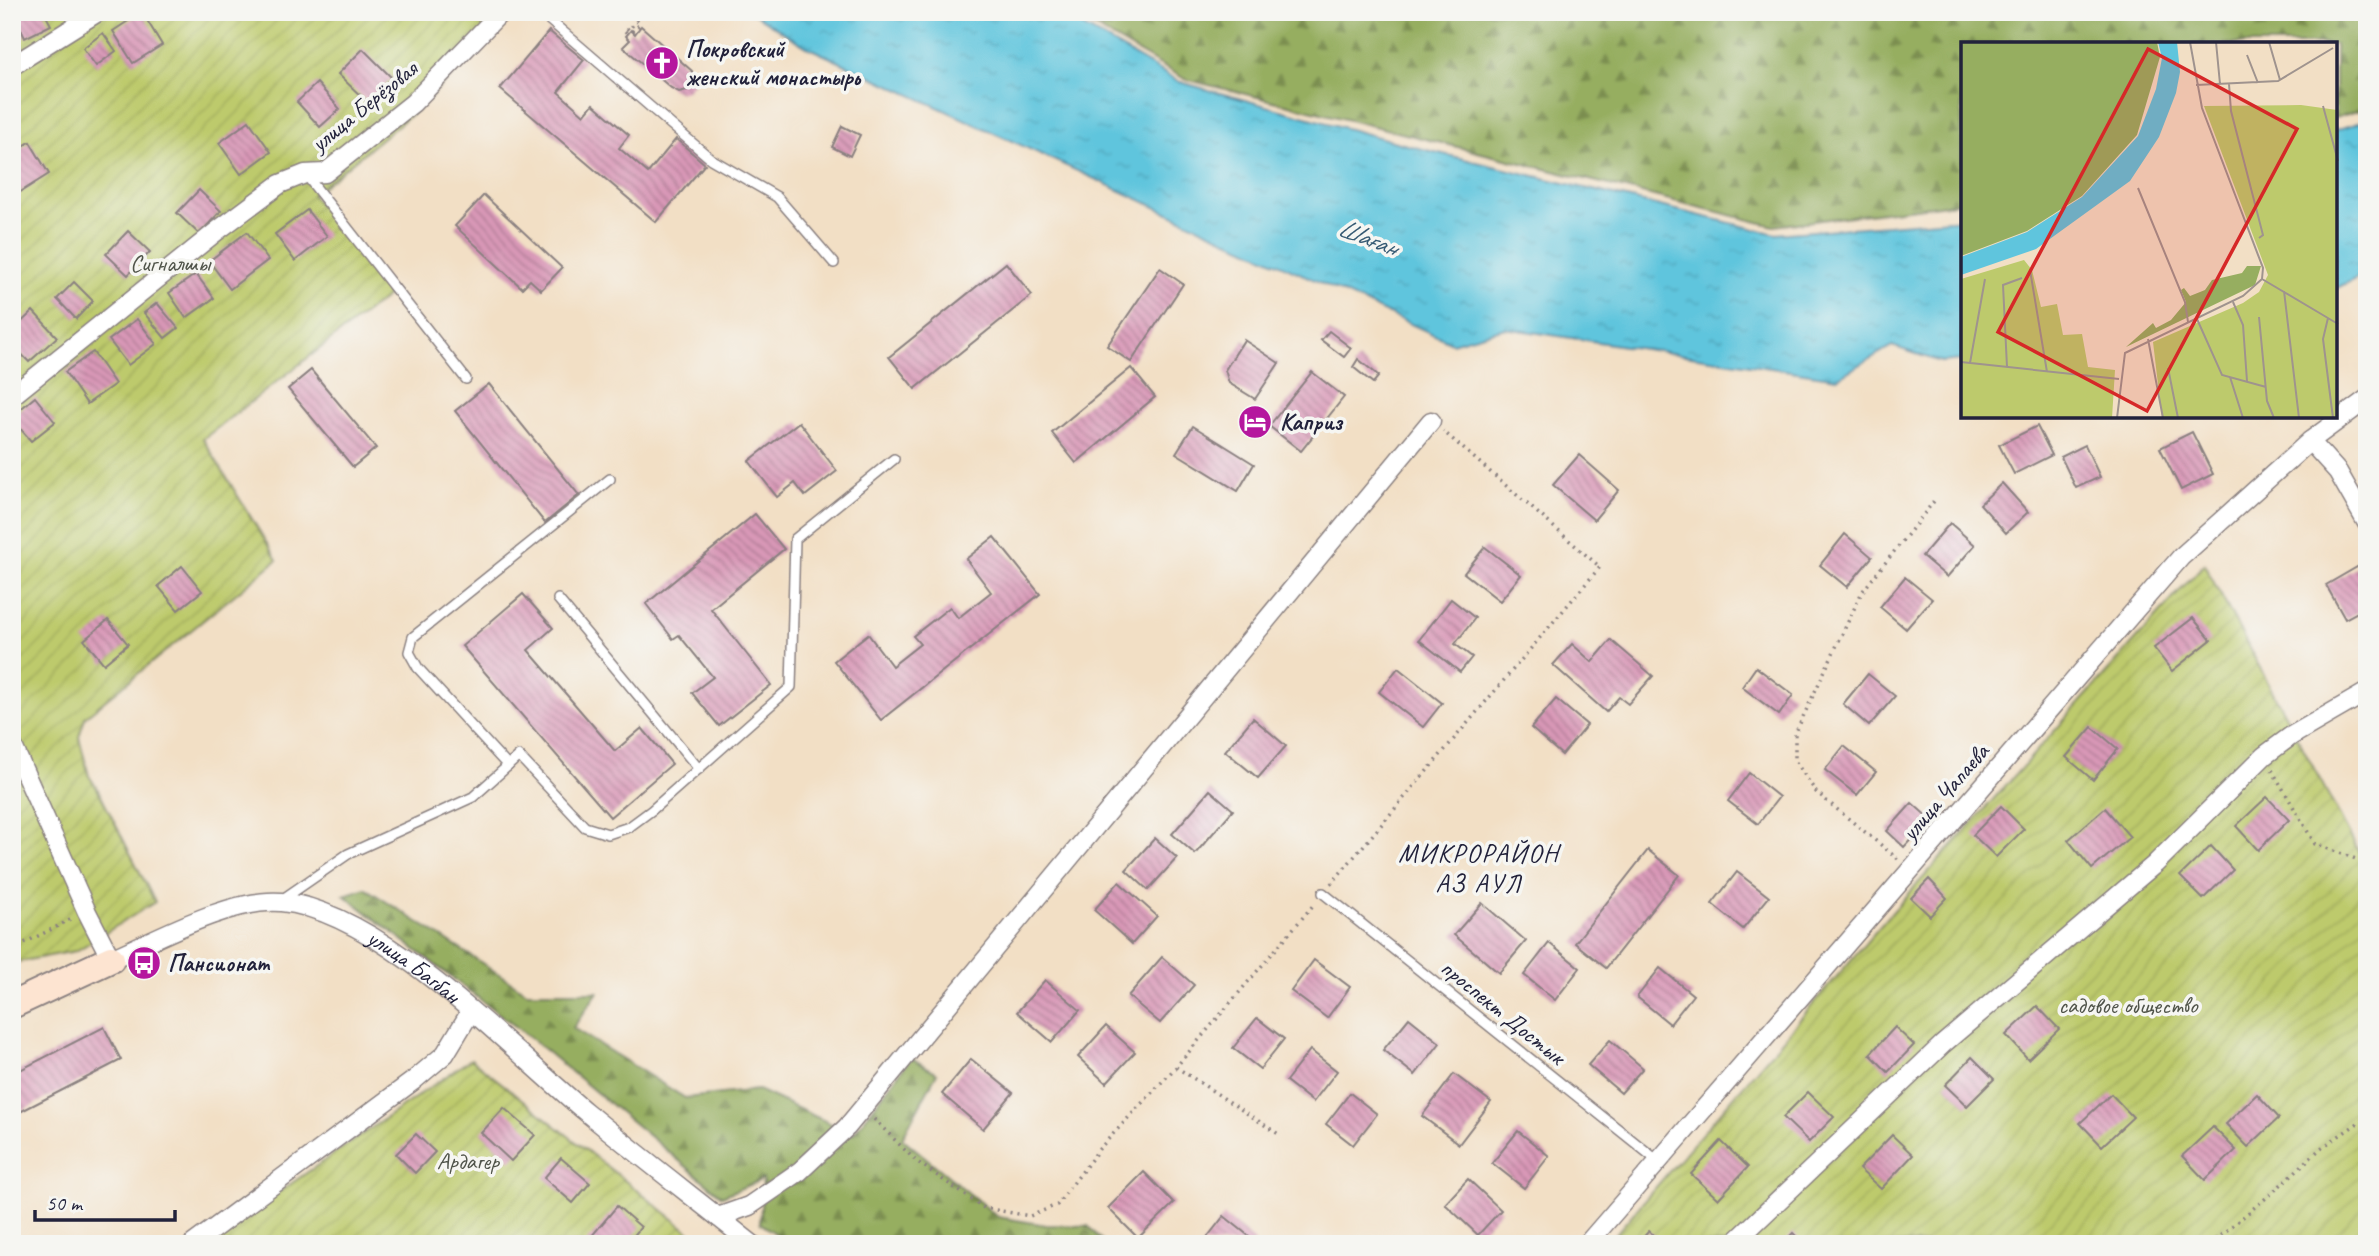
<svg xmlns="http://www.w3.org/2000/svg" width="2379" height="1256" viewBox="0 0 2379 1256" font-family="Caveat,sans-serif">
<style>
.forest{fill:url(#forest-firs);stroke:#5c684e;stroke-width:2}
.garden{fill:url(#garden-furrows);stroke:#707654;stroke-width:2}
.water{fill:url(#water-ripples);stroke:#40748c;stroke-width:2}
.building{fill:url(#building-back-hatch)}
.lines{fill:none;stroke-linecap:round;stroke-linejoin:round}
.lane-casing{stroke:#8a8080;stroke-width:12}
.street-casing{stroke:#8a8080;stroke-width:21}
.secondary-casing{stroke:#8a8080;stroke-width:30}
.path{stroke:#8a8080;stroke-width:3.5;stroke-dasharray:2 5;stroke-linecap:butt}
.lane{stroke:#fff;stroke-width:9}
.street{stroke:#fff;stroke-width:18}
.secondary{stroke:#fde4d1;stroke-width:26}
.labels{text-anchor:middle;stroke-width:7;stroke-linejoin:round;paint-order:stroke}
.poi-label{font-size:24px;font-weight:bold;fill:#22223b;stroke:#f6f6f2;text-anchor:start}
.street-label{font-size:24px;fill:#22223b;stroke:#f6f6f2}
.park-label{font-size:24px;fill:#50544a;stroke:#f6f6f2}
.water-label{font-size:26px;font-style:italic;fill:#375b74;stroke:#f6f6f2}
.neighbourhood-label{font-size:26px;letter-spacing:2px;fill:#22223b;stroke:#f6f6f2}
.inset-road{fill:none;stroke:#9f938e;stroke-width:2}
.view{fill:#d62828;fill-opacity:0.15;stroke:#d62828;stroke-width:3.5}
.inset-edge{fill:none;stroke:#22223b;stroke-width:3.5}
</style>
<defs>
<pattern id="forest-firs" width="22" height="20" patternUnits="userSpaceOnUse" patternTransform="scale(1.75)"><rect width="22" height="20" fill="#96ae60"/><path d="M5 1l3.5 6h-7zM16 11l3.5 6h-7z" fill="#7a8d50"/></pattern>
<pattern id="garden-furrows" width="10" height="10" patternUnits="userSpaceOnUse" patternTransform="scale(1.75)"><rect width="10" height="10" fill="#bdca6c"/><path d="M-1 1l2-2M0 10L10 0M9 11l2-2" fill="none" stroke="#a2ad5e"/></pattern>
<pattern id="water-ripples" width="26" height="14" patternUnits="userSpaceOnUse" patternTransform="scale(1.75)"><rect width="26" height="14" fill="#5fc5dd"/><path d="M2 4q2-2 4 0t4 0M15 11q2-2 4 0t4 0" fill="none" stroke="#52a9bf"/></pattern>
<pattern id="building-back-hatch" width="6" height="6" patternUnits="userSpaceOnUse" patternTransform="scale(1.75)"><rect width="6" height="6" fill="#d998b7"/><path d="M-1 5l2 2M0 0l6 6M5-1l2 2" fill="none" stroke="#b07c96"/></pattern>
</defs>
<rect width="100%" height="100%" fill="#f6f6f2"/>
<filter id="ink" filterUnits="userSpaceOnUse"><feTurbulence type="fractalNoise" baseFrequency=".0143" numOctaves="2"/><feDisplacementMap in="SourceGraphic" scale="14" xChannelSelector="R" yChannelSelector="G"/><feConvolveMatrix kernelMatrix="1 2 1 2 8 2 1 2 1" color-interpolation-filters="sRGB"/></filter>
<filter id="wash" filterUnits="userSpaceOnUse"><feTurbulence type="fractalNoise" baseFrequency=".00686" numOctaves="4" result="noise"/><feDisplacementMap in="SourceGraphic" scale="28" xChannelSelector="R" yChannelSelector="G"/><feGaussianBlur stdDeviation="1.57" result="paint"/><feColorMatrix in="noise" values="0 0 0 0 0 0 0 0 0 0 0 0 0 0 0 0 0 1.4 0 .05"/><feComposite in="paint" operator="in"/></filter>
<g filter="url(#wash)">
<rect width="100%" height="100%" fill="#f2dfc5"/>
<g class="forest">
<polygon points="1069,12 2367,12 2367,108 2335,118 2335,44 1962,44 1962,202 1774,226 1185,79"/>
<polygon points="365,888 527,992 598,992 573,1028 685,1098 758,1090 853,1134 911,1058 937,1073 902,1138 998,1217 1046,1225 1088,1226 1105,1244 791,1244 760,1223 763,1179 722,1196 528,1036 344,895"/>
</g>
<g class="garden">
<polygon points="12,12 515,12 419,108 312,195 390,294 203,439 277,560 85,717 79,737 89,776 97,788 155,902 76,951 12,963"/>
<polygon points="2204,564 2367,867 2367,1244 1607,1244 1888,917"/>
<polygon points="471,1059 705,1244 204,1244"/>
</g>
<g class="water">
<polygon points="751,12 1058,12 1180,82 1414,147 1776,234 1962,219 1962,360 1941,362 1892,346 1837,378 1505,328 1452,343 807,47"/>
<polygon points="2367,120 2367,273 2335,289 2335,130"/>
</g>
<g id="blocks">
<g class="building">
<polygon points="19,12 44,12 51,25 25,38 14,14"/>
<polygon points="142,12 162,45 133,63 113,31"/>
<polygon points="641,26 692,71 693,84 687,90 679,92 671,88 623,47 630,40 626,36 631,30 635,34"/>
<polygon points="549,31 584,60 558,92 584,115 593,104 629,135 619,148 648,173 676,139 705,164 656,222 500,89"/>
<polygon points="103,33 116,51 96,66 83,48"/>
<polygon points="363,49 392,78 368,103 338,74"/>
<polygon points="317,83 340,109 320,127 297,102"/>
<polygon points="249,121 271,152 241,174 219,143"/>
<polygon points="842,126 860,135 850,156 832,147"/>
<polygon points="30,142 49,174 14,196 12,153"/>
<polygon points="199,190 221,211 199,234 177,213"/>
<polygon points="484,195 562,268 541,290 530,280 522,288 455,226"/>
<polygon points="307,210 327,236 295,261 275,234"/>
<polygon points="128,231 150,252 128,275 106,254"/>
<polygon points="247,232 268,260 230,289 209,261"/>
<polygon points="1006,263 1032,295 915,389 889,357"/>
<polygon points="1160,268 1183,284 1131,362 1107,346"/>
<polygon points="196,274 214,298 186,318 169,293"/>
<polygon points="74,282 93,301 76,319 57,299"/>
<polygon points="157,303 178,328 165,338 144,313"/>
<polygon points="33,311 57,337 29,362 12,344 12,331"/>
<polygon points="137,319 156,344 128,365 109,340"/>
<polygon points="1329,331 1351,348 1344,357 1321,340"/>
<polygon points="1244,340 1279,363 1255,399 1229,383 1225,370"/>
<polygon points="93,352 115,384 87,404 65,372"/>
<polygon points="1358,359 1379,376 1373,383 1353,367"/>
<polygon points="1131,368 1155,397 1076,463 1052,433"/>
<polygon points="311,370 376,448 353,467 288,389"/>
<polygon points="1312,372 1344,397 1301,451 1269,426"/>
<polygon points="489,384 579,495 545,523 455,411"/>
<polygon points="35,397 55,422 31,441 12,419 12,416"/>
<polygon points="799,422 837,471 805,496 795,483 777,497 749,461"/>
<polygon points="1193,426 1254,464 1238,491 1176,453"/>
<polygon points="2037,426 2052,455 2014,474 1999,445"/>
<polygon points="2192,432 2213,474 2181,490 2160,448"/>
<polygon points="2085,445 2100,477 2076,488 2061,457"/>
<polygon points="1579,455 1619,490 1594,520 1553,485"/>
<polygon points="2002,483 2028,512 2006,533 1980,504"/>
<polygon points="755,514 784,549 711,609 771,685 719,726 692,693 713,677 679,635 673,639 646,604"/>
<polygon points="1950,523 1975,545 1947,577 1922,556"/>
<polygon points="1845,534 1872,557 1847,587 1820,565"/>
<polygon points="994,537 1040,594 881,720 834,661 868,634 892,666 920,644 913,636 950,607 958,618 991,592 966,559"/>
<polygon points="1485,547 1521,575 1500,601 1464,573"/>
<polygon points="182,566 202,591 178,610 158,586"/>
<polygon points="2359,566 2367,581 2367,607 2345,619 2326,585"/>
<polygon points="1905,577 1932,599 1906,629 1880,607"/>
<polygon points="523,594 553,628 528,650 615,751 642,728 672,764 610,817 462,646"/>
<polygon points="1451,599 1475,618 1455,644 1472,657 1460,672 1419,640"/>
<polygon points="2193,618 2211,640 2172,671 2154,648"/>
<polygon points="108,620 128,644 104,664 84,640"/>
<polygon points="1611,640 1653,676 1628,704 1619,697 1606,712 1553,665 1572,644 1592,662"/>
<polygon points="1756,667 1793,695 1779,715 1742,687"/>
<polygon points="1398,668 1442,703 1423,727 1379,692"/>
<polygon points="1868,674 1895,696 1869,726 1843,704"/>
<polygon points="1556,699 1587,725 1562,755 1531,728"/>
<polygon points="1253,718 1286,746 1258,778 1225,751"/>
<polygon points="2092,727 2118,749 2093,780 2066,757"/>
<polygon points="1844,746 1876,772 1857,795 1825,770"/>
<polygon points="1749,773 1779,797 1758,824 1728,801"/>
<polygon points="1210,790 1233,810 1195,854 1172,834"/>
<polygon points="2267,797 2289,820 2258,850 2236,826"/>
<polygon points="1912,803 1930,819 1904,847 1887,831"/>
<polygon points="2001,806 2024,829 1996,857 1973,835"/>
<polygon points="2105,808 2130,837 2092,869 2068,840"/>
<polygon points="1155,838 1177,858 1148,890 1126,870"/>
<polygon points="2211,846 2233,870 2203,899 2180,876"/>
<polygon points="1648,850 1679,875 1606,968 1575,943"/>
<polygon points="1737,872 1769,897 1743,929 1712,904"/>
<polygon points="1929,879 1947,898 1930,916 1911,898"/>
<polygon points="1119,882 1157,916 1132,944 1094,910"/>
<polygon points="1482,903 1526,941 1499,973 1454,935"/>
<polygon points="1549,943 1580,968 1555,1000 1524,975"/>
<polygon points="1162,957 1194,985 1160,1023 1128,996"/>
<polygon points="1314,960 1350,987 1327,1018 1291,991"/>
<polygon points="1660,968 1693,995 1670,1024 1637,997"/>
<polygon points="1045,980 1080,1010 1052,1042 1017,1012"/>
<polygon points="2037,1006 2059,1029 2028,1059 2006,1035"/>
<polygon points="1257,1018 1284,1039 1260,1069 1233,1048"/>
<polygon points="1409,1018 1440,1043 1415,1075 1383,1050"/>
<polygon points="1106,1026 1135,1052 1106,1083 1078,1057"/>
<polygon points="104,1027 121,1060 12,1116 12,1074"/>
<polygon points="1895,1027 1914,1045 1888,1072 1870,1054"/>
<polygon points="1610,1040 1643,1068 1621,1093 1588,1065"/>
<polygon points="1310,1050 1337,1071 1313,1102 1286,1081"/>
<polygon points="1972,1057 1994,1079 1967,1106 1945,1085"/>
<polygon points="971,1059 1013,1093 983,1129 942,1094"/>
<polygon points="1454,1074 1491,1102 1459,1144 1422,1116"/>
<polygon points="1808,1092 1834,1117 1809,1142 1783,1117"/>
<polygon points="1350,1093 1377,1114 1353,1145 1326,1124"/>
<polygon points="2111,1094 2133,1117 2102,1146 2080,1123"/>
<polygon points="2257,1094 2279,1118 2248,1147 2226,1124"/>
<polygon points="504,1108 535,1135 511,1161 481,1133"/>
<polygon points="2213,1127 2236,1150 2205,1180 2182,1156"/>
<polygon points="1518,1131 1549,1156 1524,1188 1492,1163"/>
<polygon points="416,1134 435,1152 415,1173 396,1154"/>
<polygon points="1892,1135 1913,1155 1881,1189 1859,1169"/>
<polygon points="1721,1141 1748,1167 1718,1199 1691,1174"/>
<polygon points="561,1158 590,1183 573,1203 544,1178"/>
<polygon points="1144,1172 1174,1203 1138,1238 1108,1208"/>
<polygon points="1468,1179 1501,1210 1478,1235 1445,1204"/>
<polygon points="617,1206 641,1227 627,1244 585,1244"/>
<polygon points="1224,1216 1255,1241 1253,1244 1202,1244"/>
<polygon points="1649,1231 1663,1244 1637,1244"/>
<polygon points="1793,1233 1804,1244 1782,1244"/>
</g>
</g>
</g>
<g filter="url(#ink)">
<use href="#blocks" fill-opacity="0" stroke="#8a8080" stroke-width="2"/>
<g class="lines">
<g class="lane-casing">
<g id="lane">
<polyline points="540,12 711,159 777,197 834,263"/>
<polyline points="306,175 466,379"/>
<polyline points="558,599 699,769"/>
<polyline points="508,766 418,668 409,652 413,637 610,479"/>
<polyline points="1323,893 1658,1161"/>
<polyline points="280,901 348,854 473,797 519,756 585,827 608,834 629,827 652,810 791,687 795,539 894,459"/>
</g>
</g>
<g class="street-casing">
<g id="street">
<polyline points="12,66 98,12"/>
<polyline points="12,396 217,231 280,184 305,174 325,173 413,103 501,12"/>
<polyline points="2310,441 2338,472 2367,523"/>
<path id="s1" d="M12,744L87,912L111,959C157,939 230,898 281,902C381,911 510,1049 586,1112C641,1157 697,1200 752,1244"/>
<polyline points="718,1217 749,1206 800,1171 847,1127 1431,421"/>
<polyline points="193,1244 413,1081 445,1054 471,1011"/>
<polyline points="1587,1244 2181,557 2310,441 2367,399"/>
<polyline points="1733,1244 1943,1044 2155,864 2264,756 2291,736 2367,692"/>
</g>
</g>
<g class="secondary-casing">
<polyline id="secondary" points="12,1005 111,959"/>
</g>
<g class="path">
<polyline points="627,28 629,30 636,21 640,24 632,32"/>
<polyline points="625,31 628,34"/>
<polyline points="2272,770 2315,844 2367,863"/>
<polyline points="1898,859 1816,792 1795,761 1795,734 1862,592 1935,500"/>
<polyline points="1331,884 1600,567 1443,431"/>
<polyline points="12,949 72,919"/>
<polyline points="1176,1067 1280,1135"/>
<polyline points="874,1119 916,1161 984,1208 1030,1216 1057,1205 1099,1149 1176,1067 1315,903"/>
<polyline points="2210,1244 2272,1193 2321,1148 2367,1117"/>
</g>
<use href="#lane" class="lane"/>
<use href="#street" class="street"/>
<use href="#secondary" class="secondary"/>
</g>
</g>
<defs>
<g id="church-disc" transform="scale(1.75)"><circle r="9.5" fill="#b5179e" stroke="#f6f6f2"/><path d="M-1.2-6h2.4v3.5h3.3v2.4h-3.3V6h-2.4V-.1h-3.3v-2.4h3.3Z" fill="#fff"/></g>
<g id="hotel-disc" transform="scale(1.75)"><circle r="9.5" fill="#b5179e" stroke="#f6f6f2"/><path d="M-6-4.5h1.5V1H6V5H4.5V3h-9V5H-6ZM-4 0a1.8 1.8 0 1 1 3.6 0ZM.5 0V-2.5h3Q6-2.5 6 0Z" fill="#fff"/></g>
<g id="bus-disc" transform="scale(1.75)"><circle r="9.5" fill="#b5179e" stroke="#f6f6f2"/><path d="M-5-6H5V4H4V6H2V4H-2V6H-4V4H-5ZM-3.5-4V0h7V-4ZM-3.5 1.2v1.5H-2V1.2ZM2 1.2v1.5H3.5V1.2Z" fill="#fff"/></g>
</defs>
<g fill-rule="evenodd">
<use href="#church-disc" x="662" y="63"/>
<use href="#hotel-disc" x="1255" y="422"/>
<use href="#bus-disc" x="144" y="963"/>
</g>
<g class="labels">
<g class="poi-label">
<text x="686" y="57">Покровский<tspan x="686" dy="28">женский монастырь</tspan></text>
<text x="1280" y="430">Каприз</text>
<text x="168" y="971">Пансионат</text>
</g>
<g class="street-label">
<text transform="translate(364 106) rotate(-39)" y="8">улица Берёзовая</text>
<text transform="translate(1945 792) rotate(-49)" y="8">улица Чапаева</text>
<text dy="8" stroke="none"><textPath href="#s1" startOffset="567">улица Багбан</textPath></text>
<text transform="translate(1503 1012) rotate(39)" y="8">проспект Достык</text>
</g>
<g class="park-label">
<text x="170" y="271">Сигналшы</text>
<text x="2128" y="1013">садовое общество</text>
<text x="468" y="1169">Ардагер</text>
</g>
<g class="water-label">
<text transform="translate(1368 237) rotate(21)" y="9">Шаған</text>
</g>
<g class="neighbourhood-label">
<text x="1479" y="862">МИКРОРАЙОН<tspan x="1479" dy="30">АЗ АУЛ</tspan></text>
</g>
</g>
<g transform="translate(1961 42)">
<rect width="376" height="376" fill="#f2dfc5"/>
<path d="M0,0H196L199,15L176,93L121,154L66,189L0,214ZM286,224H300L294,243L165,305L192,281L195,286L210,278L225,260L220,248L223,246L229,254L244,248L251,238L281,231Z" fill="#96ae60"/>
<path d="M340,63L376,68V376H201L192,300L282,261L298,250L307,233L243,64ZM63,218L71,228L80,265L96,262L102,293L121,292L127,325L154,328L151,376H0V237Z" fill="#bdca6c"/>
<path d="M197,0H216L219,30L215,51L198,95L169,139L75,207L0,233V215L66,190L121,155L177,94L195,47L201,16Z" fill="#5fc5dd"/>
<path class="inset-road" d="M229,0L241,66L302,226L301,237M255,0L259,42M308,0L319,38M286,13L297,41M268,42L270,69L302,193L298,196M235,43L317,39L372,6M362,64L377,119M177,146L224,260L227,280M69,228L86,330M301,237L377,282M323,249L338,376M272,260L282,283L286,339M298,275L306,359L313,376M367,276L362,297L372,376M236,277L261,333L305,345M187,297L202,376M0,320L158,337M9,321L24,237M46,325L42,243L61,236M207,326L217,376M269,335L282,376M156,376L164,311L282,254L301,237"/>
<path class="view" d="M187,7L336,87L186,369L37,290Z"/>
<rect width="376" height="376" class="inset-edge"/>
</g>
<rect width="2379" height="1256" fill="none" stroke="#f6f6f2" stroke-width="42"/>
<path d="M35 1210v10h140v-10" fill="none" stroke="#22223b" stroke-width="3.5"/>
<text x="46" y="1210" font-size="21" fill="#22223b" stroke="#f6f6f2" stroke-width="5" paint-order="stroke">50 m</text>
</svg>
